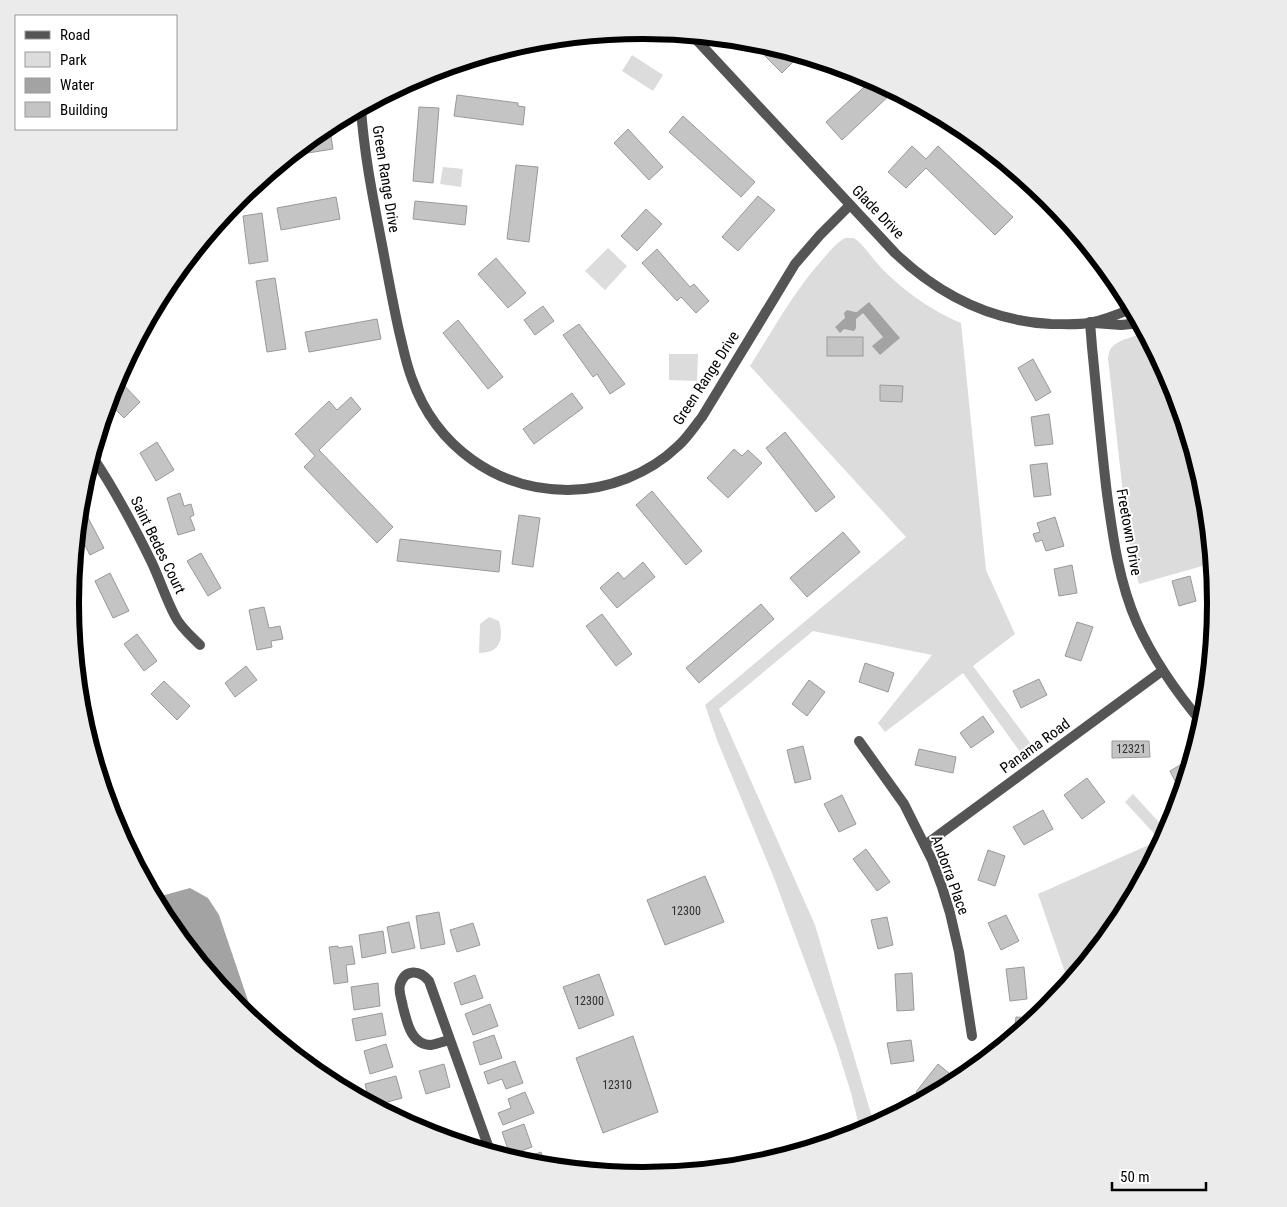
<svg xmlns="http://www.w3.org/2000/svg" width="1287" height="1207" viewBox="0 0 1287 1207" font-family="'Roboto Condensed',sans-serif">
<style>
.green{fill:#dcdcdc}
.water{fill:#a3a3a3}
.building{fill:#c4c4c4;stroke:#999}
.lines{fill:none;stroke-linecap:round;stroke-linejoin:round}
.minor{stroke:#555;stroke-width:10}
.tertiary{stroke:#555;stroke-width:10}
.labels{text-anchor:middle;stroke-width:4;stroke-linejoin:round;paint-order:stroke}
.number-label{font-size:12px;fill:#313131}
.street-label{font-size:15px;fill:#000;stroke:#fff}
.rim{fill:none;stroke:#000;stroke-width:6}
</style>
<rect width="100%" height="100%" fill="#fff"/>
<g class="green">
<polygon points="632,55 663,75 653,91 622,71"/>
<polygon points="443,167 463,169 461,187 440,184"/>
<path d="M845,238C846,238 852,238 853,238C861,241 871,257 877,263C899,288 930,310 961,323L986,570L1015,634L973,666L1034,748L1023,756L963,673L885,732L878,723L932,655L813,631L719,709L815,925L875,1127L861,1134L851,1093L836,1045L774,878L717,740L705,705L906,537L750,366C773,330 794,291 823,259C830,251 836,243 845,238Z"/>
<polygon points="608,248 627,266 605,290 585,271"/>
<path d="M1146,333L1173,384L1206,492L1213,563L1139,584L1132,558L1127,530L1108,358C1109,354 1109,350 1112,347C1118,340 1137,335 1146,333Z"/>
<polygon points="669,354 698,354 697,381 669,380"/>
<path d="M489,617L499,621C502,631 503,646 491,651C488,652 483,653 479,653L480,624Z"/>
<polygon points="1133,794 1168,832 1120,922 1069,984 1038,894 1160,840 1125,802"/>
</g>
<g class="water">
<polygon points="869,302 900,338 880,355 872,346 883,337 863,313 856,319 856,328 854,331 844,329 840,333 835,327 845,318 844,313 847,310 855,312 857,312"/>
<polygon points="190,888 208,898 219,915 256,1024 238,1009 167,922 154,898"/>
</g>
<g class="building">
<polygon points="524,43 522,53 504,50"/>
<polygon points="774,47 800,55 782,73 765,56"/>
<polygon points="873,79 890,88 893,92 842,140 826,122"/>
<polygon points="457,95 518,103 518,106 525,107 523,125 454,116"/>
<polygon points="419,107 439,108 433,183 413,181"/>
<polygon points="683,116 755,182 741,197 669,132"/>
<polygon points="628,129 663,167 649,180 614,143"/>
<polygon points="330,130 333,149 289,156 319,132"/>
<polygon points="912,146 926,159 938,146 1013,217 995,235 926,168 906,188 888,172"/>
<polygon points="516,165 538,167 529,242 507,239"/>
<polygon points="758,196 775,210 738,251 722,237"/>
<polygon points="336,197 340,219 281,230 277,208"/>
<polygon points="415,201 467,206 465,225 413,219"/>
<polygon points="646,209 662,224 637,251 621,236"/>
<polygon points="262,213 268,261 249,264 243,216"/>
<polygon points="657,249 690,287 694,284 709,301 696,313 681,297 677,301 642,263"/>
<polygon points="496,258 526,293 508,308 478,274"/>
<polygon points="275,278 286,349 267,352 256,281"/>
<polygon points="543,306 554,321 535,335 524,320"/>
<polygon points="377,319 381,339 309,352 305,332"/>
<polygon points="458,320 503,377 488,389 443,333"/>
<polygon points="579,324 625,384 610,394 597,374 593,377 563,335"/>
<rect x="827" y="337" width="36" height="19"/>
<polygon points="1033,359 1051,392 1036,401 1018,368"/>
<polygon points="118,379 140,402 124,418 114,408 118,404 110,395 114,384"/>
<polygon points="880,385 903,386 902,402 880,401"/>
<polygon points="572,393 583,408 534,444 523,429"/>
<polygon points="351,397 361,409 319,450 393,527 377,543 304,467 315,456 295,434 329,401 337,410"/>
<polygon points="1049,414 1053,444 1035,446 1031,417"/>
<polygon points="785,432 835,497 816,512 766,448"/>
<polygon points="157,442 174,470 156,481 140,453"/>
<polygon points="734,449 742,456 748,450 762,463 728,498 707,478"/>
<polygon points="1047,463 1051,495 1034,497 1030,465"/>
<polygon points="652,491 702,551 686,565 636,505"/>
<polygon points="180,493 184,506 191,504 194,515 190,517 195,530 178,535 167,498"/>
<polygon points="85,512 104,548 90,555 77,530 79,515"/>
<polygon points="519,515 540,518 533,567 512,564"/>
<polygon points="1055,517 1064,546 1046,551 1042,540 1036,542 1033,534 1040,532 1037,523"/>
<polygon points="843,532 860,552 807,597 790,578"/>
<polygon points="400,539 501,551 499,572 397,561"/>
<polygon points="201,553 221,588 208,596 187,561"/>
<polygon points="643,562 655,577 617,608 600,588 618,572 624,579"/>
<polygon points="1072,565 1077,593 1059,596 1054,569"/>
<polygon points="110,573 129,611 113,618 95,581"/>
<polygon points="1190,576 1196,601 1179,606 1172,581"/>
<polygon points="761,604 774,619 699,683 686,668"/>
<polygon points="264,607 269,628 280,626 283,639 271,641 272,647 257,650 249,610"/>
<polygon points="602,614 632,654 616,666 586,626"/>
<polygon points="1077,622 1093,627 1081,661 1065,656"/>
<polygon points="137,634 157,661 144,671 124,644"/>
<polygon points="865,663 894,673 888,692 859,682"/>
<polygon points="246,666 257,680 235,697 225,683"/>
<polygon points="1039,679 1047,695 1021,708 1013,691"/>
<polygon points="809,680 825,692 807,716 792,704"/>
<polygon points="164,681 190,706 177,720 151,694"/>
<polygon points="983,716 994,732 971,748 960,733"/>
<polygon points="1112,741 1149,741 1150,757 1112,758"/>
<polygon points="803,746 811,779 795,783 787,750"/>
<polygon points="919,749 956,757 953,773 915,765"/>
<polygon points="1185,762 1189,770 1182,794 1170,771"/>
<polygon points="1087,778 1105,802 1082,819 1064,795"/>
<polygon points="842,795 856,824 839,832 824,804"/>
<polygon points="1043,810 1053,829 1024,845 1013,827"/>
<polygon points="866,849 890,882 877,891 853,859"/>
<polygon points="988,850 1005,856 995,886 978,880"/>
<polygon points="705,876 724,922 665,945 647,900"/>
<polygon points="439,912 445,944 421,949 416,916"/>
<polygon points="1006,915 1019,941 1001,950 988,923"/>
<polygon points="887,917 893,945 878,949 871,920"/>
<polygon points="409,922 415,948 392,953 387,927"/>
<polygon points="473,923 480,945 457,952 450,930"/>
<polygon points="383,931 386,953 362,958 359,935"/>
<polygon points="338,946 338,948 352,946 355,964 346,965 348,982 334,984 329,947"/>
<polygon points="1024,967 1027,999 1010,1001 1006,969"/>
<polygon points="912,973 914,1010 897,1011 895,974"/>
<polygon points="599,974 614,1015 579,1029 563,987"/>
<polygon points="475,975 483,998 461,1005 454,983"/>
<polygon points="378,983 380,1006 354,1010 351,987"/>
<polygon points="490,1004 498,1026 473,1035 465,1014"/>
<polygon points="382,1013 386,1035 356,1041 352,1019"/>
<polygon points="1016,1017 1033,1018 1033,1022 1014,1037"/>
<polygon points="494,1035 502,1058 480,1065 473,1042"/>
<polygon points="633,1036 658,1112 603,1133 576,1058"/>
<polygon points="911,1040 914,1061 891,1064 887,1043"/>
<polygon points="386,1044 393,1067 370,1074 364,1051"/>
<polygon points="515,1061 523,1083 506,1089 502,1079 488,1084 484,1072"/>
<polygon points="444,1064 450,1087 426,1094 419,1071"/>
<polygon points="938,1064 950,1074 942,1085 947,1089 926,1100 916,1092"/>
<polygon points="396,1076 402,1098 373,1106 370,1104 365,1084"/>
<polygon points="525,1092 534,1113 503,1125 498,1113 511,1108 508,1099"/>
<polygon points="524,1124 532,1147 510,1155 502,1132"/>
<polygon points="541,1152 547,1167 531,1166 516,1161"/>
</g>
<g class="lines">
<g class="minor">
<path d="M361,108C364,155 374,203 383,250C388,277 393,304 399,331C403,347 406,364 412,379C436,446 496,490 568,490C607,490 649,474 678,446C687,438 694,427 702,417L795,264L820,235L850,205"/>
<path d="M1090,322L1092,347C1097,396 1101,445 1107,494C1113,538 1119,582 1137,623C1154,661 1176,692 1203,724"/>
<path d="M92,456C115,490 134,526 152,563C160,580 166,599 175,616C180,627 191,636 200,645"/>
<polyline points="859,741 904,804 932,860 942,887 950,913 959,952 972,1036"/>
<polyline points="925,845 1162,671"/>
<path d="M450,1040C444,1041 437,1044 431,1045C411,1045 407,1022 403,1007C402,1000 398,992 400,985C405,968 420,970 429,981L491,1154"/>
</g>
<g class="tertiary">
<path d="M692,35L895,253C939,295 990,321 1051,324C1064,324 1077,325 1089,323C1104,320 1119,314 1133,308"/>
<polyline points="1094,323 1121,325 1141,323"/>
</g>
</g>
<g class="labels">
<g class="number-label">
<text x="1131" y="753">12321</text>
<text x="686" y="915">12300</text>
<text x="589" y="1005">12300</text>
<text x="617" y="1089">12310</text>
</g>
<g class="street-label">
<text transform="translate(386 179) rotate(81)" y="5">Green Range Drive</text>
<text transform="translate(878 212) rotate(46)" y="5">Glade Drive</text>
<text transform="translate(706 378) rotate(-57)" y="5">Green Range Drive</text>
<text transform="translate(1129 532) rotate(80)" y="5">Freetown Drive</text>
<text transform="translate(158 545) rotate(64)" y="5">Saint Bedes Court</text>
<text transform="translate(1035 746) rotate(-36)" y="5">Panama Road</text>
<text transform="translate(950 875) rotate(70)" y="5">Andorra Place</text>
</g>
</g>
<path d="M0 0H1287V1207H0ZM79 603a564 564 0 1 1 1128 0a564 564 0 1 1-1128 0Z" fill="#ebebeb" fill-rule="evenodd"/>
<path class="rim" d="M79 603a564 564 0 1 1 1128 0a564 564 0 1 1-1128 0Z"/>
<rect x="15" y="15" width="162" height="115" fill="#ffffff" stroke="#999999"/>
<rect x="25" y="31" width="25" height="8" fill="#555555" stroke="#999999"/>
<text x="60" y="40" font-size="15" fill="#000000">Road</text>
<rect x="25" y="52" width="25" height="15" fill="#dcdcdc" stroke="#999999"/>
<text x="60" y="65" font-size="15" fill="#000000">Park</text>
<rect x="25" y="78" width="25" height="15" fill="#a3a3a3" stroke="#999999"/>
<text x="60" y="90" font-size="15" fill="#000000">Water</text>
<rect x="25" y="102" width="25" height="15" fill="#c4c4c4" stroke="#999999"/>
<text x="60" y="115" font-size="15" fill="#000000">Building</text>
<path d="M1112 1182v8h94v-8" fill="none" stroke="#000000" stroke-width="2.5"/>
<text x="1120" y="1182" font-size="15" fill="#000000" stroke="#ffffff" stroke-width="4" paint-order="stroke">50 m</text>
</svg>
